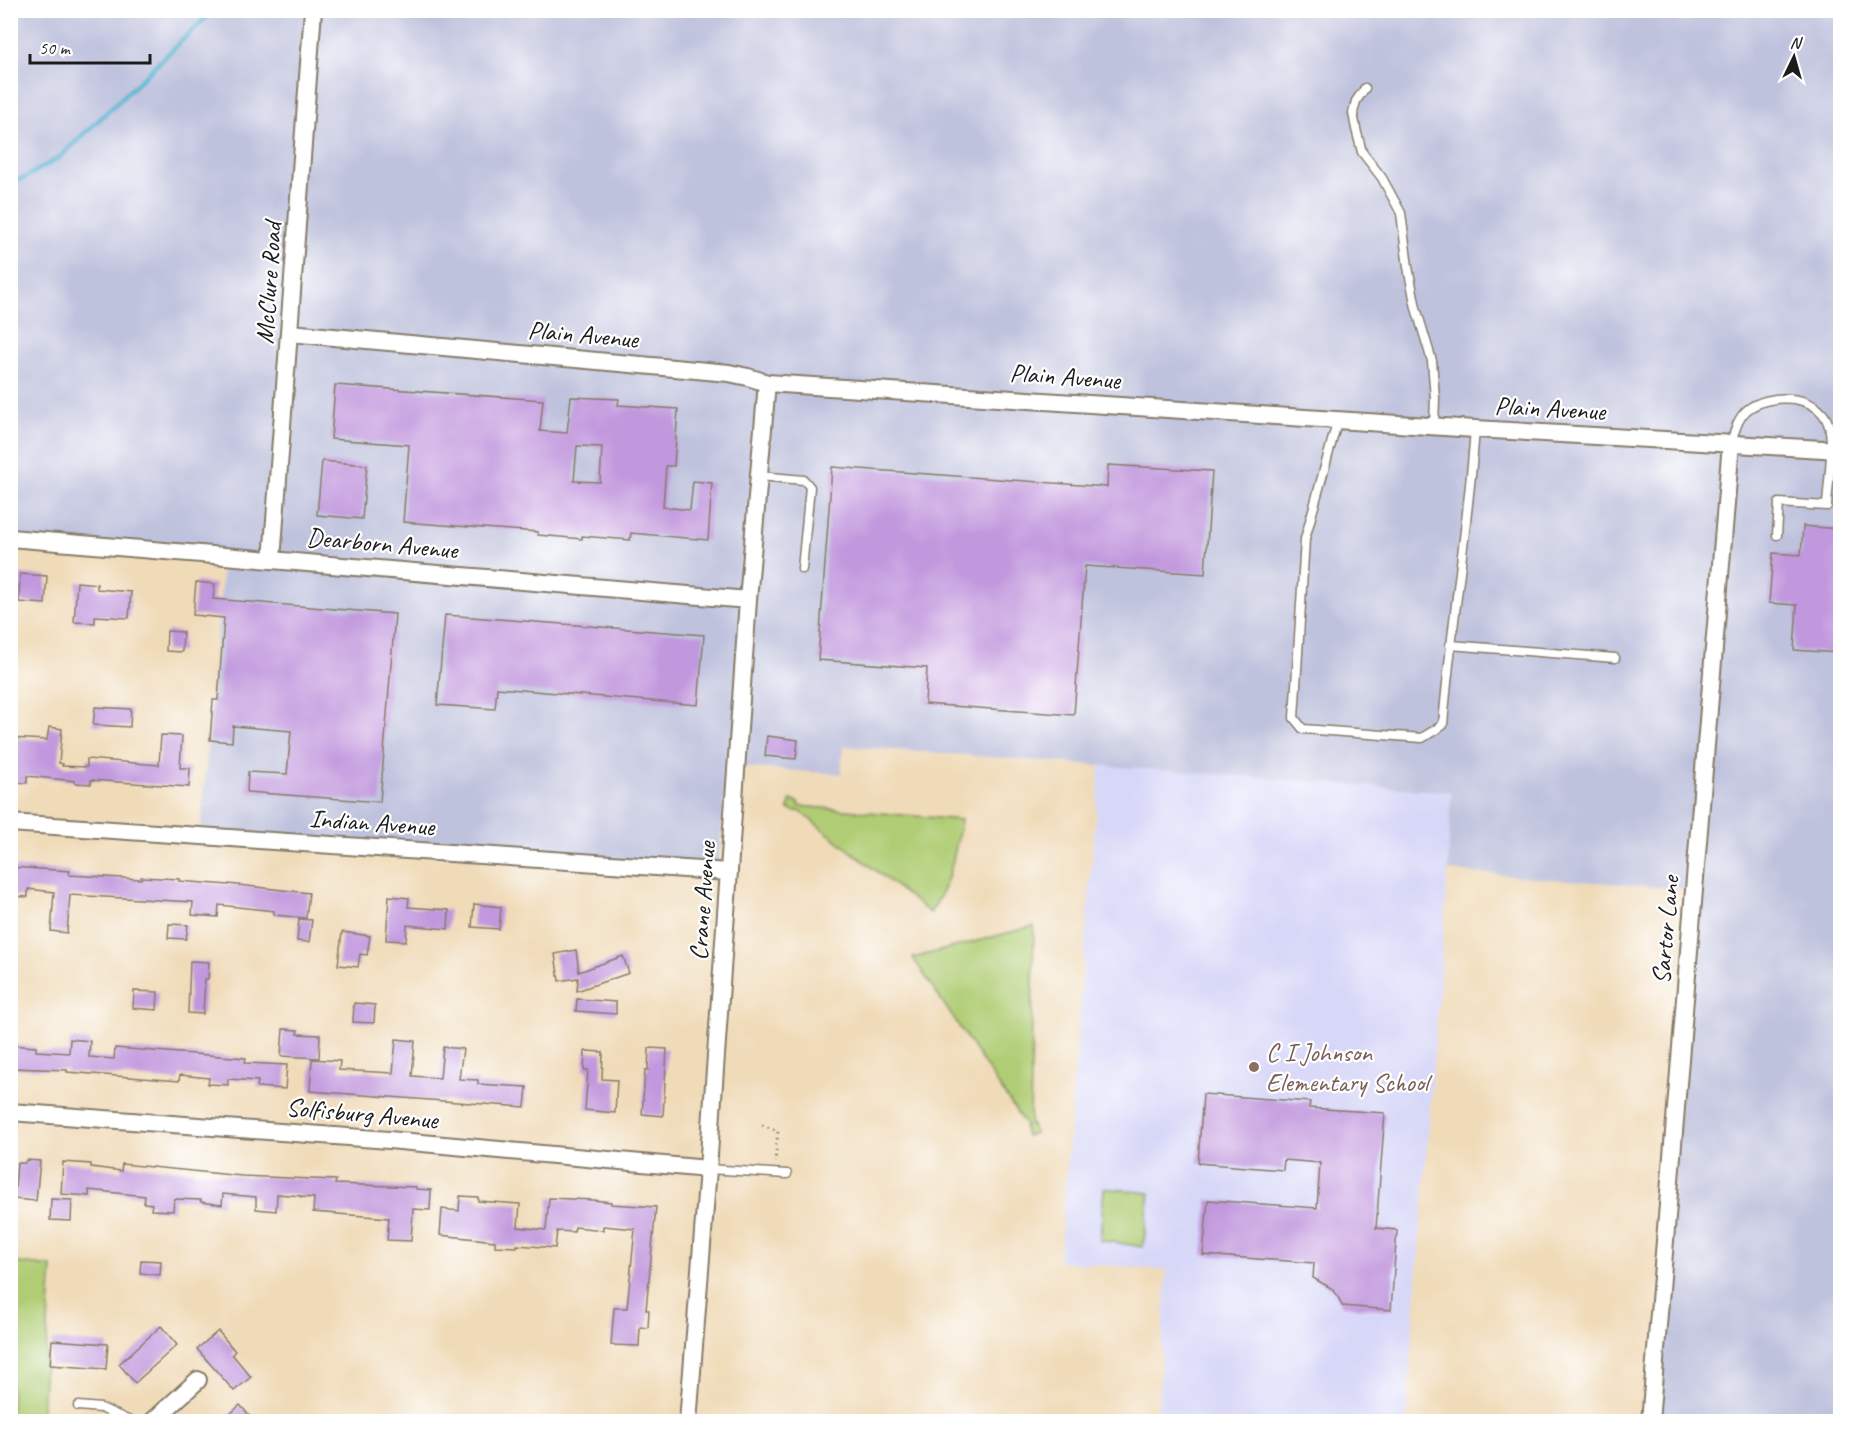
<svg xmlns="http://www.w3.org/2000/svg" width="1851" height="1432" viewBox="0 0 1851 1432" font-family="Caveat,sans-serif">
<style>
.built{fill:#d7d7f8}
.industrial{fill:#bfc2dd}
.green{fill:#b0cd74;stroke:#667448;stroke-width:1.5}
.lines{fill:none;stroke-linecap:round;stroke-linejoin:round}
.stream{stroke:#53b3d1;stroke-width:4.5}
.building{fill:#c197dd;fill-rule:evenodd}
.service-casing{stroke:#867c6a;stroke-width:11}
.minor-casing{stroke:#867c6a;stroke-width:20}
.path{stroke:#867c6a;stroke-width:3;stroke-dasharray:1.5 4.5;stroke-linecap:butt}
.service{stroke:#fff;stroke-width:8}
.minor{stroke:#fff;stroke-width:16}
.education-dot{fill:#8d6e63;stroke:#fff;stroke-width:2}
.labels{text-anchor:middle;stroke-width:4.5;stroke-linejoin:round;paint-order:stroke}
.street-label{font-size:26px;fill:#1c1c1c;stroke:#fff}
.education-label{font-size:26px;fill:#785e54;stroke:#fff;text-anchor:start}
</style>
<rect width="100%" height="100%" fill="#fff"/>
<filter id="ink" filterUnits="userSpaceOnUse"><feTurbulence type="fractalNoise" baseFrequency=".0167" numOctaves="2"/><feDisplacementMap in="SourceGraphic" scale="12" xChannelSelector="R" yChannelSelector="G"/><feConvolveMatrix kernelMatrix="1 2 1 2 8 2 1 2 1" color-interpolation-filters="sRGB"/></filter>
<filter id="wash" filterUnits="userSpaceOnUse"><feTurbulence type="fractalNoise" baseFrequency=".008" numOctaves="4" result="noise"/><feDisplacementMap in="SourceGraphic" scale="24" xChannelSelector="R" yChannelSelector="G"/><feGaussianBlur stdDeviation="1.35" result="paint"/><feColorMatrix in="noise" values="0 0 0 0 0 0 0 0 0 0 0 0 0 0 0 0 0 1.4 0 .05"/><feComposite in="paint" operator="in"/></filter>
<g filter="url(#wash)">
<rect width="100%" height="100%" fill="#f0dbb9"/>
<polygon class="built" points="1100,765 1451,792 1448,871 1406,1421 1157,1421 1167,1270 1059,1262"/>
<polygon class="industrial" points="10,11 1840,11 1840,1421 1655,1421 1697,890 1448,871 1451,792 843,746 841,774 728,766 717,875 200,839 223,563 11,545"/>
<g class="green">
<path d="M791,800L799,803V806L961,820C955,853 950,885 930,913L798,810L796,812L788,809Z"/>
<polygon points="1034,926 1030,1125 1032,1125 1035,1133 1026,1136 1024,1127 1026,1126 913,958"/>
<polygon points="1104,1188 1150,1193 1143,1247 1100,1240"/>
<polygon points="11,1262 52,1267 41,1421 11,1421"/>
</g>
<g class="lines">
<polyline class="stream" points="10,181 24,178 60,157 214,10"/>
</g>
<g id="blocks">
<g class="building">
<path d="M335,385L543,400L540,431L567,433L571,397L619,399L618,405L678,409L674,466H666L663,507L690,510L693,481L712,483L708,540L631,533L630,540L582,536V539L538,535V532L403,522L409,445L331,439ZM577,446L602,447L600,482L574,481Z"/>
<polygon points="322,461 367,465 362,519 317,515"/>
<polygon points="1108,465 1212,471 1205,574 1085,566 1074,715 925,704 927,668 818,660 832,467 1107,487"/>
<polygon points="1803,526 1840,529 1840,653 1794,650 1797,605 1769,603 1773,553 1801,555"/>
<polygon points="20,574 47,576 45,604 19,602"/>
<polygon points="77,582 97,584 97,589 131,592 129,618 95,616 95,623 74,622"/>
<polygon points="196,582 215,584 213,599 395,614 380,802 247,792 248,772 287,774 291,731 233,726 232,742 210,740 213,700 218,700 224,618 193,615"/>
<polygon points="445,615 704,635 698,705 497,688 495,709 437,705"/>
<polygon points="167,631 183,632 182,652 166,651"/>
<polygon points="95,707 131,709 130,727 93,725"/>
<polygon points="49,727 62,729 59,763 63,764 62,766 87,767 87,759 159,765 161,735 182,736 180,768 190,768 189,787 91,780 91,784 75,783 75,781 27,776 27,783 10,782 10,738 47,740"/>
<polygon points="767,736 798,740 796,759 765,756"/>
<polygon points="10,867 70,871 69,875 141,879 141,877 179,879 179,881 229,885 229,884 309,893 306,918 274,915 274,911 219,905 218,917 192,915 193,902 70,895 67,933 51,931 54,892 28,889 28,897 10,896"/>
<polygon points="389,896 409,898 408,907 449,910 448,929 407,925 406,941 386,940"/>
<polygon points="474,904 501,907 499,929 472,927"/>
<polygon points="299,919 312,920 309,942 297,941"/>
<polygon points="169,924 188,925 186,939 168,938"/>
<polygon points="342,932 370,936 367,955 360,954 358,967 338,965"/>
<polygon points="576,950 579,972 623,956 629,973 577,991 578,978 559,981 555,954"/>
<polygon points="190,961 209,962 208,979 205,979 203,1014 188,1013"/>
<polygon points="134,991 158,992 157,1010 133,1008"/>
<polygon points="577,999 616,1002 616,1014 576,1011"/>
<polygon points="354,1003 375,1005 374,1023 353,1022"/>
<polygon points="283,1029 298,1030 297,1034 320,1035 319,1058 281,1056"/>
<polygon points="70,1039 90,1041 89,1057 114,1059 115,1048 246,1058 245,1063 287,1065 285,1089 257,1087 258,1081 228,1079 228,1085 208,1084 209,1078 180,1075 179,1081 67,1072 67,1070 10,1068 10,1045 36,1047 36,1051 69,1053"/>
<polygon points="396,1039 415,1041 412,1076 440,1078 443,1047 463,1049 459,1079 478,1080 478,1084 527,1087 525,1107 310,1091 312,1059 340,1061 339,1070 393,1073"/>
<polygon points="649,1048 667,1049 663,1116 642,1114 645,1070 648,1070"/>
<polygon points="585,1051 603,1052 602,1079 617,1080 615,1113 585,1110 588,1070 584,1070"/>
<polygon points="1203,1094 1310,1102 1309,1108 1385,1113 1376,1228 1397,1230 1391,1310 1342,1306 1338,1297 1331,1288 1313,1278 1314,1263 1203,1255 1208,1200 1317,1208 1320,1163 1284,1160 1283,1170 1198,1163"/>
<polygon points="26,1160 40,1161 36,1201 14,1199 17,1163 25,1163"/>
<polygon points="63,1162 91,1164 91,1167 121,1171 122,1164 242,1176 336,1180 335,1184 416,1187 416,1189 431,1190 430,1210 413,1209 411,1241 387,1240 389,1218 313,1212 314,1198 301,1197 301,1196 277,1194 276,1211 256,1209 256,1197 223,1194 222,1205 201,1202 201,1200 174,1199 173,1211 151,1210 152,1204 144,1203 145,1196 89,1190 89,1196 61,1194"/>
<polygon points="460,1196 478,1197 478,1201 520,1204 518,1227 546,1230 549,1198 593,1200 611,1202 611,1204 656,1207 646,1310 649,1310 648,1328 640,1327 639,1346 611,1345 614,1308 627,1308 635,1229 603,1226 603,1230 575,1227 574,1232 557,1231 555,1248 517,1245 517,1247 495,1246 495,1241 440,1235 442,1209 459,1211"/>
<polygon points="51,1199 72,1200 71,1221 50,1220"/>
<polygon points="141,1260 161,1261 160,1275 140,1273"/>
<polygon points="161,1326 177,1345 135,1383 119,1364"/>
<polygon points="218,1331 235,1351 232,1354 251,1377 234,1391 197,1349"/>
<polygon points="52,1340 108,1344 106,1369 50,1365"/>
<polygon points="240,1405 255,1422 221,1422"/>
</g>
</g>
</g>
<g filter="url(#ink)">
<use href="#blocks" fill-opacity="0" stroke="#867c6a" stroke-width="1.5"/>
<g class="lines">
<g class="service-casing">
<g id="service">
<polyline points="1365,88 1356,101 1353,113 1356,129 1362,152 1382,178 1401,213 1408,267 1416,308 1432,361 1435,398 1434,425"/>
<path d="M1338,419L1305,539L1294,718L1303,729L1422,738L1443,725C1451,626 1468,528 1475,429"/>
<path d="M1731,443C1735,431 1737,419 1747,410C1768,393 1817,393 1828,423C1835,442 1828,484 1827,506L1779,503L1777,535"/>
<polyline points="759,476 804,480 810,487 802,569"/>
<polyline points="1450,645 1615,658"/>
<polyline points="708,1169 787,1174"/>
<polyline points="78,1406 101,1408 132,1422"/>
</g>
</g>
<g class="minor-casing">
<g id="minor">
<polyline points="290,333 729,373 748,377 767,383 1475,429 1840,450"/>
<polyline points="10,538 748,600"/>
<polyline points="272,560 313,10"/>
<polyline points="10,823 729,872"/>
<polyline points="10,1112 389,1140 708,1169"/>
<polyline points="152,1422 198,1380"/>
<polyline points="688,1422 708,1169 748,600 767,383"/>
<polyline points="1650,1422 1731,443"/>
</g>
</g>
<polyline class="path" points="762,1125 778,1131 775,1162"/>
<use href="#service" class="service"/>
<use href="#minor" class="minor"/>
</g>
</g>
<circle class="education-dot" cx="1254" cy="1067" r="6"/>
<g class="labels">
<g class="street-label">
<text transform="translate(268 283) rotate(-86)" y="9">McClure Road</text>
<text transform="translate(583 334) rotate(5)" y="9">Plain Avenue</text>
<text transform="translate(1065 376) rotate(4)" y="9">Plain Avenue</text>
<text transform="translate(1550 408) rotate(3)" y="9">Plain Avenue</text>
<text transform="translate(382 543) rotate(5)" y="9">Dearborn Avenue</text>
<text transform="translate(372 822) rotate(4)" y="9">Indian Avenue</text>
<text transform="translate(702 901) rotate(-86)" y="9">Crane Avenue</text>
<text transform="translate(1665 930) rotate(-85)" y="9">Sartor Lane</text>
<text transform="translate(362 1113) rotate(5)" y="9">Solfisburg Avenue</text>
</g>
<g class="education-label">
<text x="1266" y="1061">C I Johnson<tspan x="1266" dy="30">Elementary School</tspan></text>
</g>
</g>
<rect width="1851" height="1432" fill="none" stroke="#fff" stroke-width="36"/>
<g transform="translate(1794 57) rotate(5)" stroke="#ffffff" stroke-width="4.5" paint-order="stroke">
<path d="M0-4.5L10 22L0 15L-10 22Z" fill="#1c1c1c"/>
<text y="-9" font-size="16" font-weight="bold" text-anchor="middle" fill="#1c1c1c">N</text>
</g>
<path d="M30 54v9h120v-9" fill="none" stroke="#1c1c1c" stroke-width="3"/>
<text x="39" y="54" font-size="18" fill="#1c1c1c" stroke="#ffffff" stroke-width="4.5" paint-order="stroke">50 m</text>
</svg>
